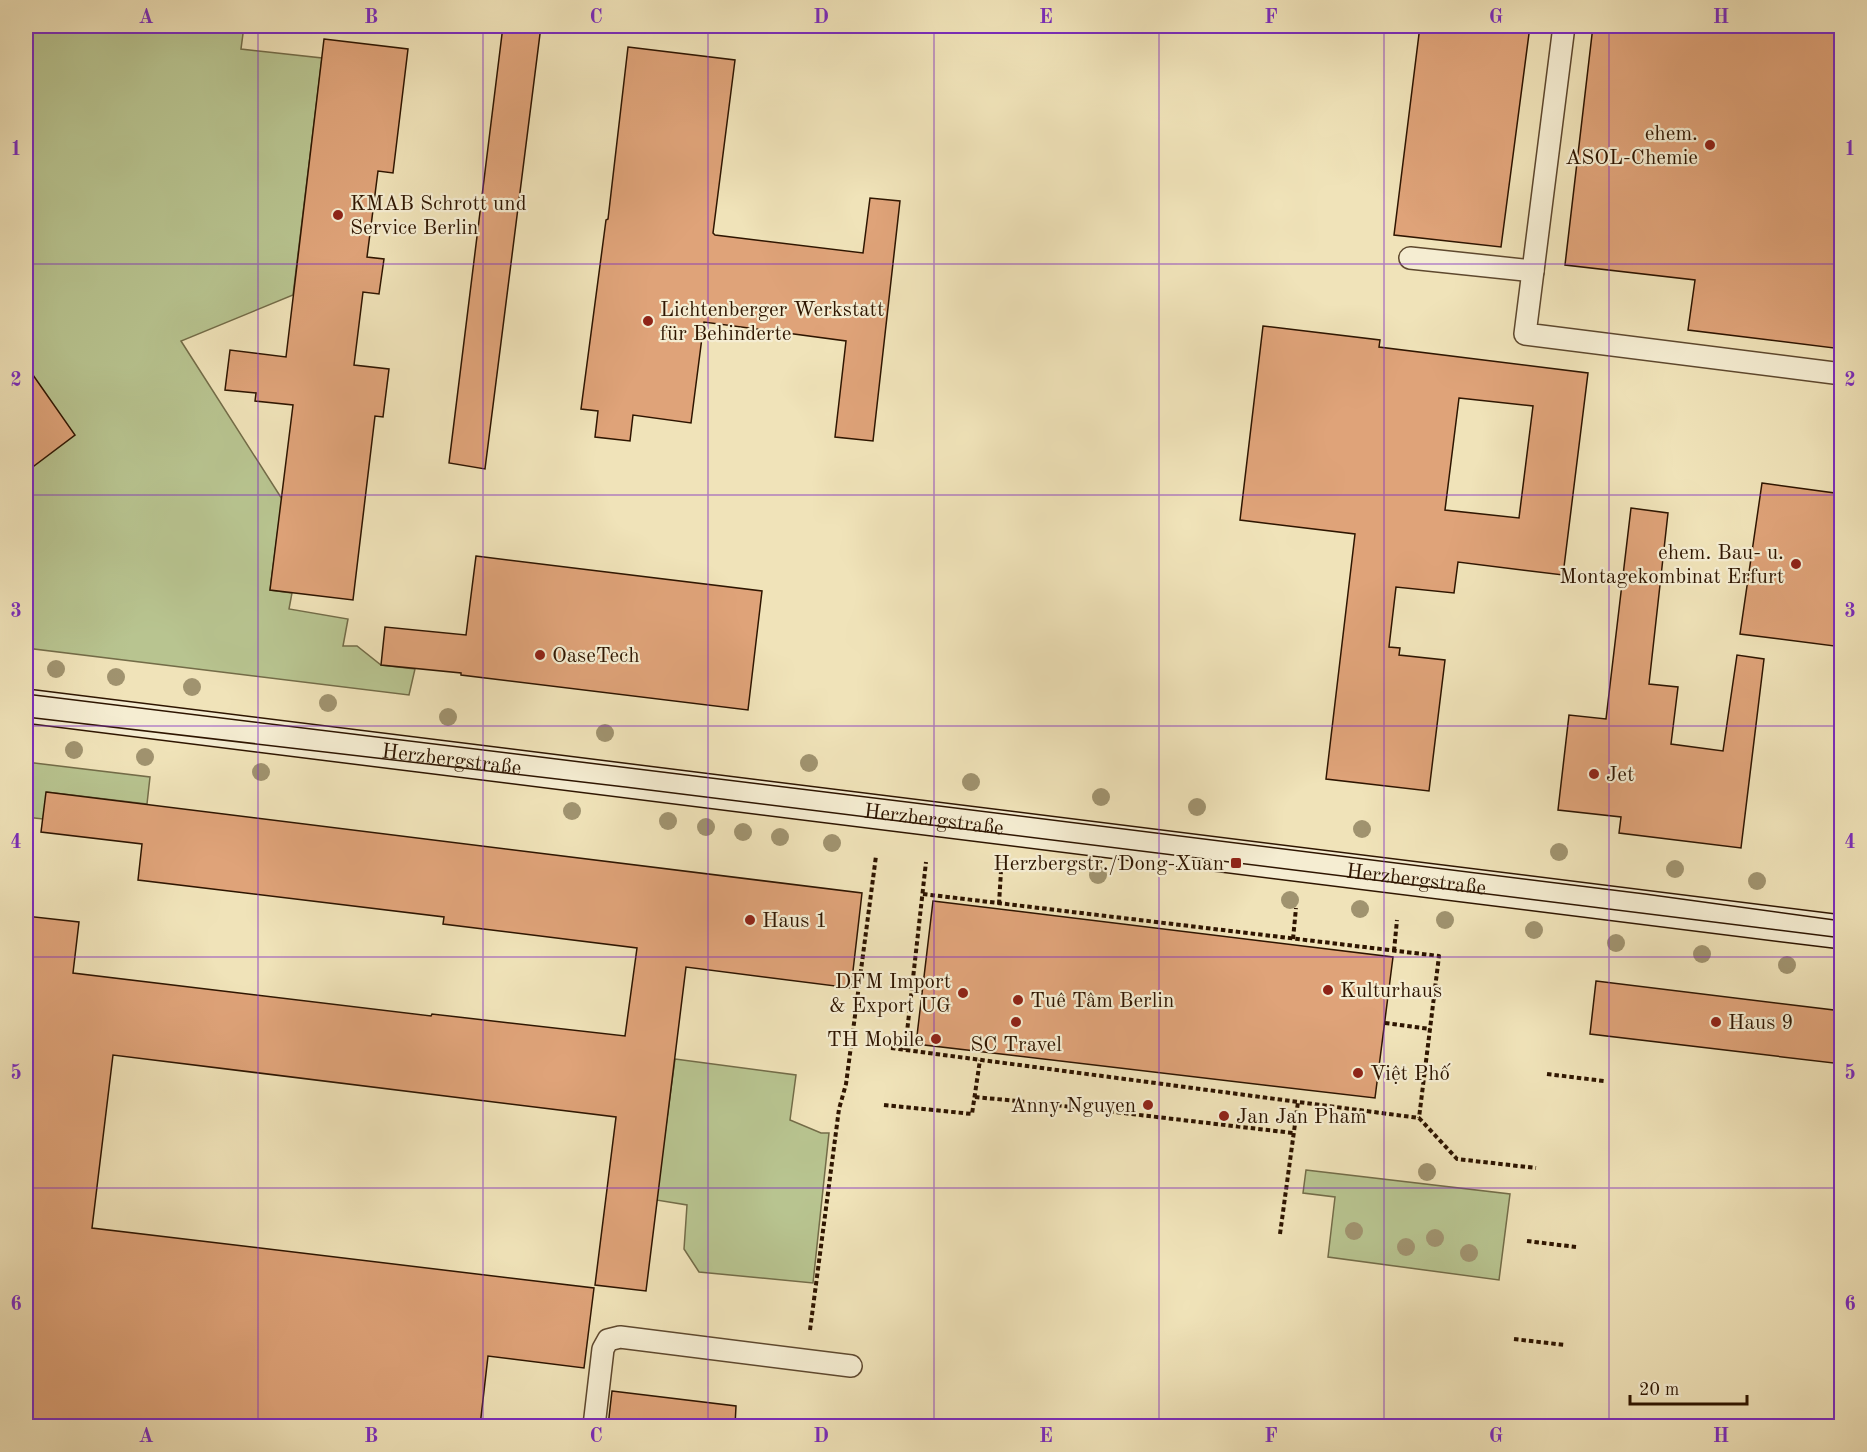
<svg xmlns="http://www.w3.org/2000/svg" width="1867" height="1452" viewBox="0 0 1867 1452" font-family="'Old Standard TT',serif">
<style>
.green{fill:#b8c490;stroke:#736c48;stroke-width:1.5}
.building{fill:#dfa379;stroke:#2e1500;stroke-width:1.5;fill-rule:evenodd}
.lines{fill:none;stroke-linecap:round;stroke-linejoin:round}
.lane-casing{stroke:#5e482e;stroke-width:24}
.secondary-casing{stroke:#2e1500;stroke-width:36}
.path{stroke:#2e1500;stroke-width:4;stroke-dasharray:4.5 3;stroke-linecap:butt}
.lane{stroke:#f5edd2;stroke-width:21}
.secondary{stroke:#f5edd2;stroke-width:33}
.tram{stroke:#2e1500;stroke-width:1.5}
.tree{fill:#a0936f}
.grid{fill:none;stroke:#7b2cbf;stroke-width:1.5;stroke-opacity:0.55}
.poi-dot{fill:#8f2418;stroke:#f5edd2;stroke-width:2}
.labels{text-anchor:middle;stroke-width:4.5;stroke-linejoin:round;paint-order:stroke}
.poi-label{font-size:21px;fill:#2e1500;stroke:#f5edd2;text-anchor:start}
.street-label{font-size:21px;fill:#2e1500;stroke:#f5edd2}
.neatline{fill:none;stroke:#7b2cbf;stroke-width:2}
.grid-label{font-size:20px;text-anchor:middle;font-weight:bold;fill:#7b2cbf}
</style>
<rect width="100%" height="100%" fill="#f0e3b9"/>
<filter id="stains"><feTurbulence type="fractalNoise" baseFrequency=".00333" numOctaves="4"/><feColorMatrix values="0 0 0 0 .2 0 0 0 0 .09 0 0 0 0 .02 0 0 0 .5 -.17"/></filter>
<radialGradient id="worn" r=".72"><stop offset=".6" stop-color="#630" stop-opacity="0"/><stop offset="1" stop-color="#630" stop-opacity=".3"/></radialGradient>
<g class="green">
<polygon points="26,26 244,26 241,49 322,58 293,295 181,341 282,499 270,590 292,593 289,609 348,619 343,646 357,646 381,665 415,669 409,695 26,648"/>
<polygon points="26,762 150,777 147,804 47,792 43,819 26,817"/>
<polygon points="675,1059 796,1075 790,1120 821,1133 829,1133 813,1283 699,1272 684,1249 687,1205 656,1200"/>
<polygon points="1306,1170 1510,1194 1499,1280 1328,1257 1335,1197 1303,1193"/>
</g>
<g class="building">
<polygon points="503,26 541,26 485,469 449,463"/>
<polygon points="1420,26 1530,26 1501,247 1394,235"/>
<polygon points="1593,26 1842,26 1842,349 1688,330 1695,280 1565,265"/>
<polygon points="324,39 408,49 393,173 378,171 367,257 384,259 379,294 363,292 354,365 389,369 383,417 375,416 353,600 270,590 293,405 255,401 256,393 225,390 230,350 286,357"/>
<polygon points="628,47 735,60 713,233 715,235 863,253 870,198 900,201 873,441 835,437 846,341 704,322 691,423 633,415 630,441 595,437 598,411 581,409 606,220 608,219"/>
<path d="M1263,326L1380,340L1379,347L1588,373L1563,575L1458,562L1454,593L1396,587L1389,647L1400,648L1399,655L1445,660L1429,791L1326,779L1355,534L1240,520ZM1459,398L1533,406L1519,518L1445,510Z"/>
<polygon points="26,365 75,435 26,472"/>
<polygon points="1762,483 1842,494 1842,647 1740,634"/>
<polygon points="1631,508 1668,513 1649,684 1678,687 1671,744 1723,751 1737,655 1764,659 1741,848 1619,833 1621,817 1558,810 1569,715 1606,719"/>
<polygon points="476,556 762,591 748,710 461,675 461,673 381,665 385,627 466,635"/>
<polygon points="46,792 862,893 851,988 686,967 646,1291 595,1285 616,1117 113,1055 92,1228 594,1288 584,1368 488,1356 480,1426 129,1426 72,1419 71,1426 26,1426 26,916 79,922 73,973 431,1016 432,1014 625,1036 637,948 443,924 444,917 138,880 142,844 41,832"/>
<polygon points="933,901 1393,957 1375,1098 916,1044"/>
<polygon points="1596,981 1842,1011 1842,1064 1590,1034"/>
<polygon points="612,1391 736,1406 735,1426 608,1426"/>
</g>
<g class="lines">
<g class="lane-casing">
<g id="lane">
<polyline points="1564,26 1525,334 1842,374"/>
<polyline points="1410,258 1533,271"/>
<polyline points="594,1426 603,1349 608,1340 620,1337 851,1366"/>
</g>
</g>
<g class="secondary-casing">
<g id="secondary">
<path id="s1" d="M26,706L1842,932"/>
</g>
</g>
<g class="path">
<polyline points="923,894 1439,956 1419,1118"/>
<polyline points="999,904 1001,871"/>
<polyline points="1293,939 1296,908"/>
<polyline points="1394,951 1397,920"/>
<polyline points="1385,1023 1430,1029"/>
<polyline points="891,1048 1419,1118 1457,1159 1536,1168"/>
<polyline points="905,1050 926,862"/>
<polyline points="1547,1074 1604,1081"/>
<polyline points="975,1097 1038,1103 1293,1133"/>
<polyline points="884,1105 972,1114 980,1060"/>
<polyline points="1280,1234 1298,1102"/>
<polyline points="1527,1241 1576,1247"/>
<polyline points="810,1330 839,1109 846,1084 876,856"/>
<polyline points="1514,1339 1565,1345"/>
</g>
<use href="#lane" class="lane"/>
<use href="#secondary" class="secondary"/>
<g class="tram">
<polyline points="26,694 907,802 1645,894 1842,921"/>
<polyline points="26,717 625,787 1842,938"/>
</g>
</g>
<g class="tree">
<circle cx="56" cy="669" r="9"/>
<circle cx="116" cy="677" r="9"/>
<circle cx="192" cy="687" r="9"/>
<circle cx="328" cy="703" r="9"/>
<circle cx="448" cy="717" r="9"/>
<circle cx="605" cy="733" r="9"/>
<circle cx="74" cy="750" r="9"/>
<circle cx="145" cy="757" r="9"/>
<circle cx="809" cy="763" r="9"/>
<circle cx="261" cy="772" r="9"/>
<circle cx="971" cy="782" r="9"/>
<circle cx="1101" cy="797" r="9"/>
<circle cx="1197" cy="807" r="9"/>
<circle cx="572" cy="811" r="9"/>
<circle cx="668" cy="821" r="9"/>
<circle cx="706" cy="827" r="9"/>
<circle cx="1362" cy="829" r="9"/>
<circle cx="743" cy="832" r="9"/>
<circle cx="780" cy="837" r="9"/>
<circle cx="832" cy="843" r="9"/>
<circle cx="1559" cy="852" r="9"/>
<circle cx="1675" cy="869" r="9"/>
<circle cx="1098" cy="875" r="9"/>
<circle cx="1757" cy="881" r="9"/>
<circle cx="1290" cy="900" r="9"/>
<circle cx="1360" cy="909" r="9"/>
<circle cx="1445" cy="920" r="9"/>
<circle cx="1534" cy="930" r="9"/>
<circle cx="1616" cy="943" r="9"/>
<circle cx="1702" cy="954" r="9"/>
<circle cx="1787" cy="965" r="9"/>
<circle cx="1427" cy="1172" r="9"/>
<circle cx="1354" cy="1231" r="9"/>
<circle cx="1435" cy="1238" r="9"/>
<circle cx="1406" cy="1247" r="9"/>
<circle cx="1469" cy="1253" r="9"/>
</g>
<path class="grid" d="M258,26V1426M483,26V1426M708,26V1426M934,26V1426M1159,26V1426M1384,26V1426M1609,26V1426M26,264H1842M26,495H1842M26,726H1842M26,957H1842M26,1188H1842"/>
<g class="poi-dot">
<circle cx="1710" cy="145" r="6"/>
<circle cx="338" cy="215" r="6"/>
<circle cx="648" cy="321" r="6"/>
<circle cx="1796" cy="564" r="6"/>
<circle cx="540" cy="655" r="6"/>
<circle cx="1594" cy="774" r="6"/>
<rect x="1230" y="857" width="12" height="12" rx="3"/>
<circle cx="750" cy="920" r="6"/>
<circle cx="1328" cy="990" r="6"/>
<circle cx="963" cy="993" r="6"/>
<circle cx="1018" cy="1000" r="6"/>
<circle cx="1016" cy="1022" r="6"/>
<circle cx="1716" cy="1022" r="6"/>
<circle cx="936" cy="1039" r="6"/>
<circle cx="1358" cy="1073" r="6"/>
<circle cx="1148" cy="1105" r="6"/>
<circle cx="1224" cy="1116" r="6"/>
</g>
<g class="labels">
<g class="poi-label">
<text x="1698" y="140" text-anchor="end">ehem.<tspan x="1698" dy="24">ASOL-Chemie</tspan></text>
<text x="350" y="210">KMAB Schrott und<tspan x="350" dy="24">Service Berlin</tspan></text>
<text x="660" y="316">Lichtenberger Werkstatt<tspan x="660" dy="24">für Behinderte</tspan></text>
<text x="1784" y="559" text-anchor="end">ehem. Bau- u.<tspan x="1784" dy="24">Montagekombinat Erfurt</tspan></text>
<text x="552" y="662">OaseTech</text>
<text x="1606" y="781">Jet</text>
<text x="1224" y="870" text-anchor="end">Herzbergstr./Dong-Xuan</text>
<text x="762" y="927">Haus 1</text>
<text x="951" y="988" text-anchor="end">DFM Import<tspan x="951" dy="24">&amp; Export UG</tspan></text>
<text x="1340" y="997">Kulturhaus</text>
<text x="1030" y="1007">Tuê Tâm Berlin</text>
<text x="1728" y="1029">Haus 9</text>
<text x="924" y="1046" text-anchor="end">TH Mobile</text>
<text x="1016" y="1051" text-anchor="middle">SC Travel</text>
<text x="1370" y="1080">Việt Phố</text>
<text x="1136" y="1112" text-anchor="end">Anny Nguyen</text>
<text x="1236" y="1123">Jan Jan Pham</text>
</g>
<g class="street-label">
<text dy="7" stroke="none"><textPath href="#s1" startOffset="429">Herzbergstraße</textPath></text>
<text dy="7" stroke="none"><textPath href="#s1" startOffset="915">Herzbergstraße</textPath></text>
<text dy="7" stroke="none"><textPath href="#s1" startOffset="1401">Herzbergstraße</textPath></text>
</g>
</g>
<rect width="1867" height="1452" fill="none" stroke="#f0e3b9" stroke-width="66"/>
<path d="M1630 1395v9h117v-9" fill="none" stroke="#2e1500" stroke-width="3"/>
<text x="1639" y="1395" font-size="18" fill="#2e1500" stroke="#f5edd2" stroke-width="4.5" paint-order="stroke">20 m</text>
<rect x="33" y="33" width="1801" height="1386" class="neatline"/>
<g class="grid-label">
<text x="146" y="23">A</text>
<text x="371" y="23">B</text>
<text x="596" y="23">C</text>
<text x="821" y="23">D</text>
<text x="1046" y="23">E</text>
<text x="1271" y="23">F</text>
<text x="1496" y="23">G</text>
<text x="1721" y="23">H</text>
<text x="16" y="155">1</text>
<text x="1850" y="155">1</text>
<text x="16" y="386">2</text>
<text x="1850" y="386">2</text>
<text x="16" y="617">3</text>
<text x="1850" y="617">3</text>
<text x="16" y="848">4</text>
<text x="1850" y="848">4</text>
<text x="16" y="1079">5</text>
<text x="1850" y="1079">5</text>
<text x="16" y="1310">6</text>
<text x="1850" y="1310">6</text>
<text x="146" y="1442">A</text>
<text x="371" y="1442">B</text>
<text x="596" y="1442">C</text>
<text x="821" y="1442">D</text>
<text x="1046" y="1442">E</text>
<text x="1271" y="1442">F</text>
<text x="1496" y="1442">G</text>
<text x="1721" y="1442">H</text>
</g>
<rect width="100%" height="100%" filter="url(#stains)"/>
<rect width="100%" height="100%" fill="url(#worn)"/>
</svg>
